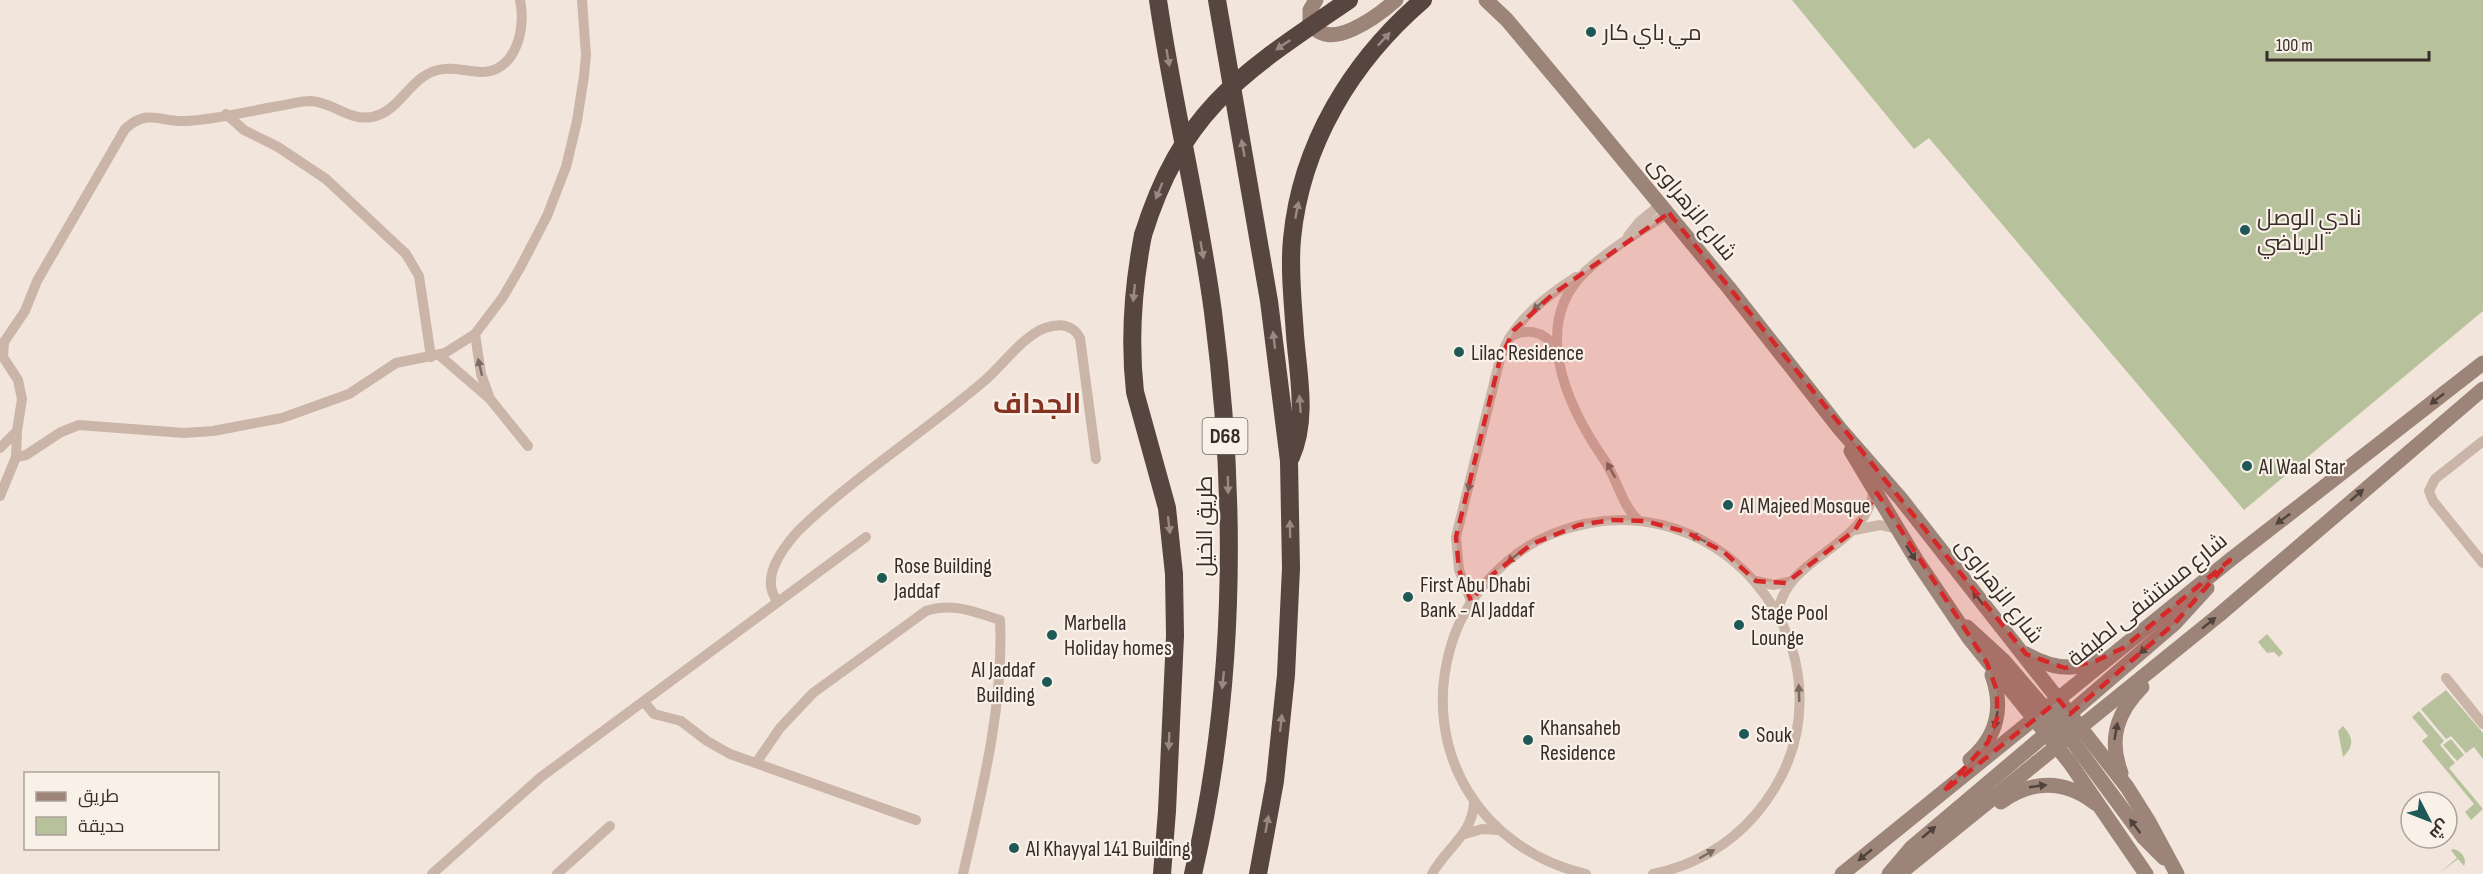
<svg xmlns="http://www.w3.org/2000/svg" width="2483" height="874" viewBox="0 0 2483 874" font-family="'Sofia Sans Condensed',Cairo,sans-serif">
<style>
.green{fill:#b7c19c}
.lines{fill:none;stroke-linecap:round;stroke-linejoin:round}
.street{stroke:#cab5a8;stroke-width:10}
.secondary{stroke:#9d8479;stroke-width:15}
.highway{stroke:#57453f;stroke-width:18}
.highway-bridge{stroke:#57453f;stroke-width:18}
.oneway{fill:#988983}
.oneway2{fill:#796a62}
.oneway3{fill:#50423c}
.marked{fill:#d62828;fill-opacity:0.2;stroke:#d62828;stroke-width:4.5;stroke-dasharray:12 8;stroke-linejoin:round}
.poi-dot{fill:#1e5857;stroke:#f9f0e8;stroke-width:2}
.labels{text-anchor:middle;stroke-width:4.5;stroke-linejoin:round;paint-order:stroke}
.shield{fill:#f9f0e8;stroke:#716762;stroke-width:1.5}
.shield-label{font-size:21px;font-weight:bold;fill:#372c28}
.poi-label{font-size:22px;fill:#372c28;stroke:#f9f0e8;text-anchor:start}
.street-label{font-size:22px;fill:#372c28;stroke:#f9f0e8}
.district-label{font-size:28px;font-weight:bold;fill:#853222;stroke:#f9f0e8}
</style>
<rect width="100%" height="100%" fill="#f2e6dc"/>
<g class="green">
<polygon points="1792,0 2483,0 2483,311 2244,510 1929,138 1914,149"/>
<polygon points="2267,634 2283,653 2279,657 2274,652 2267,653 2258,642"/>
<polygon points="2446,690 2483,733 2483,759 2474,747 2466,753 2451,736 2446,739 2421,709"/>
<polygon points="2419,711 2444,741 2440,745 2455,763 2449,768 2483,809 2471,820 2465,812 2474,804 2422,741 2428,736 2412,717"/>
<path d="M2343,726C2354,738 2354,746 2343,757L2338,731Z"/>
<polygon points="2451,739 2464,755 2457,761 2443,745"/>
<path d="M2453,849C2460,850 2468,858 2464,866L2458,859L2438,874L2457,858L2451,850Z"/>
</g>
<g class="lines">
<g class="street">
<polyline points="226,114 244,130 278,147 326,179 406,254 419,276 431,357"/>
<polyline points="1628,236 1639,222 1661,204"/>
<polyline points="475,334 481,374 489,396"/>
<path d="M1509,338C1525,327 1544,331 1555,347"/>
<polyline points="439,355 490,399 528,446"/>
<polyline points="2483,441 2435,479 2429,491 2433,501 2483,563"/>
<polyline points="0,448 17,431"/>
<polyline points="16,457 26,455 61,432 79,425 184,433 213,431 282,418 349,394 396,363 445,353 475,334 503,297 521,266 547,216 566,167 577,121 584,76 586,55 582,0"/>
<path d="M0,496L16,457L17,431L22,399L18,380L3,357L4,342L25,311L37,281L125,129C148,108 159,122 185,121C215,120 249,111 279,106C290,104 301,101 311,101C333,102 348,121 372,117C401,111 409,77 438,70C453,66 467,72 483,72C517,70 526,27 520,0"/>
<path d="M1639,521C1621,505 1617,477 1603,458C1566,404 1530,324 1586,271C1611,248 1640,231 1669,213"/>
<polyline points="1855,530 1880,525 1897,529"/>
<polyline points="1756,581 1774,585 1791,581"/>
<path d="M1471,601L1459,570L1456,537L1500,359C1512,322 1544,298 1576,277"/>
<path d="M778,602C759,579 782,549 798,531C854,477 924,432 983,382C1002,366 1023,336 1045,328C1059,323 1073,324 1080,338L1096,459"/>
<path d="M1778,612C1787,555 1868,548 1874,488"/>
<polyline points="2446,678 2483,724"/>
<polyline points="644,702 654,714 681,721 707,741 730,754 916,820"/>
<path d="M756,763L780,728L813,693L926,611C952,602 975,612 1000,620C1004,705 982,791 963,874"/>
<polyline points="1465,834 1482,829 1499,830"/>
<polyline points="432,874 541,777 866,537"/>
<polyline points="557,874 610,826"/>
<path d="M1432,874C1446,848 1473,834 1474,802"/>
<path d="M1586,874C1482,850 1421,753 1450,649C1464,598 1504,554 1552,534C1726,465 1877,671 1756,814C1730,845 1693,866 1653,874"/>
</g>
<g class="secondary">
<path d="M1316,0L1310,10V21C1326,56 1379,15 1396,0"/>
<polyline points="1486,0 1507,20 1569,94 1729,288 1840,429 1901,499 2127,787 2149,822 2177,874"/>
<polyline points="1851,451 1917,561 1969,638 2070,763 2146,874"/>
<polyline points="1967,627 2003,660 2053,718"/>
<path d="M2026,654C2050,668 2076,673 2102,658"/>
<polyline points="2062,733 2073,742 2144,838 2164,858"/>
<polyline points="2057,747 2064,725 2075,709 2175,623 2207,588"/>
<path d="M1970,760C1997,737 2004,708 1992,675"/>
<path d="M2121,773C2108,739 2117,712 2142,687"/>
<path d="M2001,802C2031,780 2064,779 2095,803"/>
<polyline points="1842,874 2230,560 2483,363"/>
<polyline points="1889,874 1911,848 2046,734 2055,720 2059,700"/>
<polyline points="1899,874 2219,615 2483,389"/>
</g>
<g class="highway">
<path d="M1158,0C1173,104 1199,207 1213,312C1237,498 1236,691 1193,874"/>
<polyline points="1217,0 1269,301 1289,461 1291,568 1286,675 1275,781 1258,874"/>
<path d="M1143,235C1133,287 1129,339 1135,392L1167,508L1174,574L1175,636L1167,811L1162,874"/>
<path d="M1291,457C1308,419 1298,374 1295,335C1293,303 1289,270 1292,239C1301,144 1352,61 1423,0"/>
</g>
<path class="highway-bridge" d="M1143,235C1183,107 1244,72 1349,0"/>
</g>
<defs><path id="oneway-solid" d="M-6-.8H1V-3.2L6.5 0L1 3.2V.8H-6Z" transform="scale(1.5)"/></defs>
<g class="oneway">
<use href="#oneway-solid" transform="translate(1384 39) rotate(-47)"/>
<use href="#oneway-solid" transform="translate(1283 45) rotate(146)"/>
<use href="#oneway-solid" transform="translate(1168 58) rotate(80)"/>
<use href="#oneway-solid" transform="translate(1243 148) rotate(-100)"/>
<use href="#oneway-solid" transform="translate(1159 191) rotate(112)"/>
<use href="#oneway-solid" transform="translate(1297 210) rotate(-79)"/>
<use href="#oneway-solid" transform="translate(1202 250) rotate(80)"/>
<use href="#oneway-solid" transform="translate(1134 293) rotate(96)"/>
<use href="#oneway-solid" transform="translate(1274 340) rotate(-97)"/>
<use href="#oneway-solid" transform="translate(1300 404) rotate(-94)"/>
<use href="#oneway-solid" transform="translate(1228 485) rotate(89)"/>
<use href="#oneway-solid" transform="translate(1169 525) rotate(83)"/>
<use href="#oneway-solid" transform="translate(1290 529) rotate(-91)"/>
<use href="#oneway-solid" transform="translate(1223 680) rotate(96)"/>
<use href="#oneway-solid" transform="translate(1281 723) rotate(-84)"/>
<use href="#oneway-solid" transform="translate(1169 741) rotate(92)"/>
<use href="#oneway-solid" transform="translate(1267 824) rotate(-80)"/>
</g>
<g class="oneway2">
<use href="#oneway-solid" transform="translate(1539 305) rotate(139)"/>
<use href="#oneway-solid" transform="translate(480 367) rotate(-103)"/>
<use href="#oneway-solid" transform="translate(1611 470) rotate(-119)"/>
<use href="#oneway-solid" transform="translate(1470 483) rotate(105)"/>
<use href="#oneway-solid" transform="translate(1698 538) rotate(-154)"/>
<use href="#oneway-solid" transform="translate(1514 557) rotate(143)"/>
<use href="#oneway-solid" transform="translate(1799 693) rotate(-92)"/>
<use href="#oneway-solid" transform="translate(1707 854) rotate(-30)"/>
</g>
<g class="oneway3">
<use href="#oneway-solid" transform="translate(2437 399) rotate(142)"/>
<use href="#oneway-solid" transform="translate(2357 495) rotate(-41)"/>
<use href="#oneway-solid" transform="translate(2283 519) rotate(144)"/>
<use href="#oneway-solid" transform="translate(1911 553) rotate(58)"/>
<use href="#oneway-solid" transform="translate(1978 598) rotate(-128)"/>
<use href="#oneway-solid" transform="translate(2209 623) rotate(-39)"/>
<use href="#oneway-solid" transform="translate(2146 648) rotate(139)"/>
<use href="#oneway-solid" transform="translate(1996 720) rotate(100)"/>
<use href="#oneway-solid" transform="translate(2116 731) rotate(-80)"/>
<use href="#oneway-solid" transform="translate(2038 786) rotate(-8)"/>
<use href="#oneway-solid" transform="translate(2135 826) rotate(-127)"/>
<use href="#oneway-solid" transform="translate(1929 832) rotate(-40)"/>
<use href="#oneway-solid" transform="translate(1865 855) rotate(141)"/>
</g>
<path class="marked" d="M1669,213L2026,654L2065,668L2096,661L2123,648L2230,560L2175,623L2070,714L2059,700L1943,792L1988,742L1997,718V691L1987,663L1877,493L1855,530L1786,583L1756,581L1724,552L1686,532L1645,521L1612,520L1579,525L1532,544L1492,575L1471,601L1459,570L1456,537L1500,359L1514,330L1553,294Z"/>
<g class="poi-dot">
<circle cx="1591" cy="32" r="6"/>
<circle cx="2245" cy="230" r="6"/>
<circle cx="1459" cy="352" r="6"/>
<circle cx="2247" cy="466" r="6"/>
<circle cx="1728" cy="505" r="6"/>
<circle cx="882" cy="578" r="6"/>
<circle cx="1408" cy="597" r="6"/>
<circle cx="1739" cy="625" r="6"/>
<circle cx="1052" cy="635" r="6"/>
<circle cx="1047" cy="682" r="6"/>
<circle cx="1744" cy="734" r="6"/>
<circle cx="1528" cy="740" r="6"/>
<circle cx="1014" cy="848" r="6"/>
</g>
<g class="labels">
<rect class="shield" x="1202.5" y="418" width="45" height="36" rx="4.5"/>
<g class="shield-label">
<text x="1225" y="443">D68</text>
</g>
<g class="poi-label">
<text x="1603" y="40">مي باي كار</text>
<text x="2257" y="225">نادي الوصل<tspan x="2257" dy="25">الرياضي</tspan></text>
<text x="1471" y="360">Lilac Residence</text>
<text x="2259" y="474">Al Waal Star</text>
<text x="1740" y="513">Al Majeed Mosque</text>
<text x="894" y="573">Rose Building<tspan x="894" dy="25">Jaddaf</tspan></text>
<text x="1420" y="592">First Abu Dhabi<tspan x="1420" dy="25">Bank - Al Jaddaf</tspan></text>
<text x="1751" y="620">Stage Pool<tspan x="1751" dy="25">Lounge</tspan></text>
<text x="1064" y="630">Marbella<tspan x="1064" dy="25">Holiday homes</tspan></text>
<text x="1035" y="677" text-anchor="end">Al Jaddaf<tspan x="1035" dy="25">Building</tspan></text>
<text x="1540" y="735">Khansaheb<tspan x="1540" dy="25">Residence</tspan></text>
<text x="1756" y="742">Souk</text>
<text x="1026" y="856">Al Khayyal 141 Building</text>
</g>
<g class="street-label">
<text transform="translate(1693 208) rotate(51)" y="8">شارع الزهراوى</text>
<text transform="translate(1204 526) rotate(-90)" y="8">طريق الخيل</text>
<text transform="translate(2000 590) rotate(52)" y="8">شارع الزهراوى</text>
<text transform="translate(2147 599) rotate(-39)" y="8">شارع مستشفى لطيفة</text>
</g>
<g class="district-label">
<text x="1037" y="413">الجداف</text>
</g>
</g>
<rect x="24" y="772" width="195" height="78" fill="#f9f0e8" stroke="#aba29b" stroke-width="1.5"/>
<rect x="36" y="792" width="30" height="9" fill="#9d8479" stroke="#aba29b" stroke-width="1.5"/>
<text x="78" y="802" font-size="18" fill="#372c28">طريق</text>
<rect x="36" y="817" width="30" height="18" fill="#b7c19c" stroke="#aba29b" stroke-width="1.5"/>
<text x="78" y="832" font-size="18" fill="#372c28">حديقة</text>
<g transform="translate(2429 820) rotate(132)"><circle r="28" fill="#f9f0e8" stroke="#aba29b" stroke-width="1.5"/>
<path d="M0-4.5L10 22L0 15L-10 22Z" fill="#1e5857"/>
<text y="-9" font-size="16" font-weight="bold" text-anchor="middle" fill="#372c28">ش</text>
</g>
<path d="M2267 51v9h162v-9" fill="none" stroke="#372c28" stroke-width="3"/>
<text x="2276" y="51" font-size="18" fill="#372c28" stroke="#f9f0e8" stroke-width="4.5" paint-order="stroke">100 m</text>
</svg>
